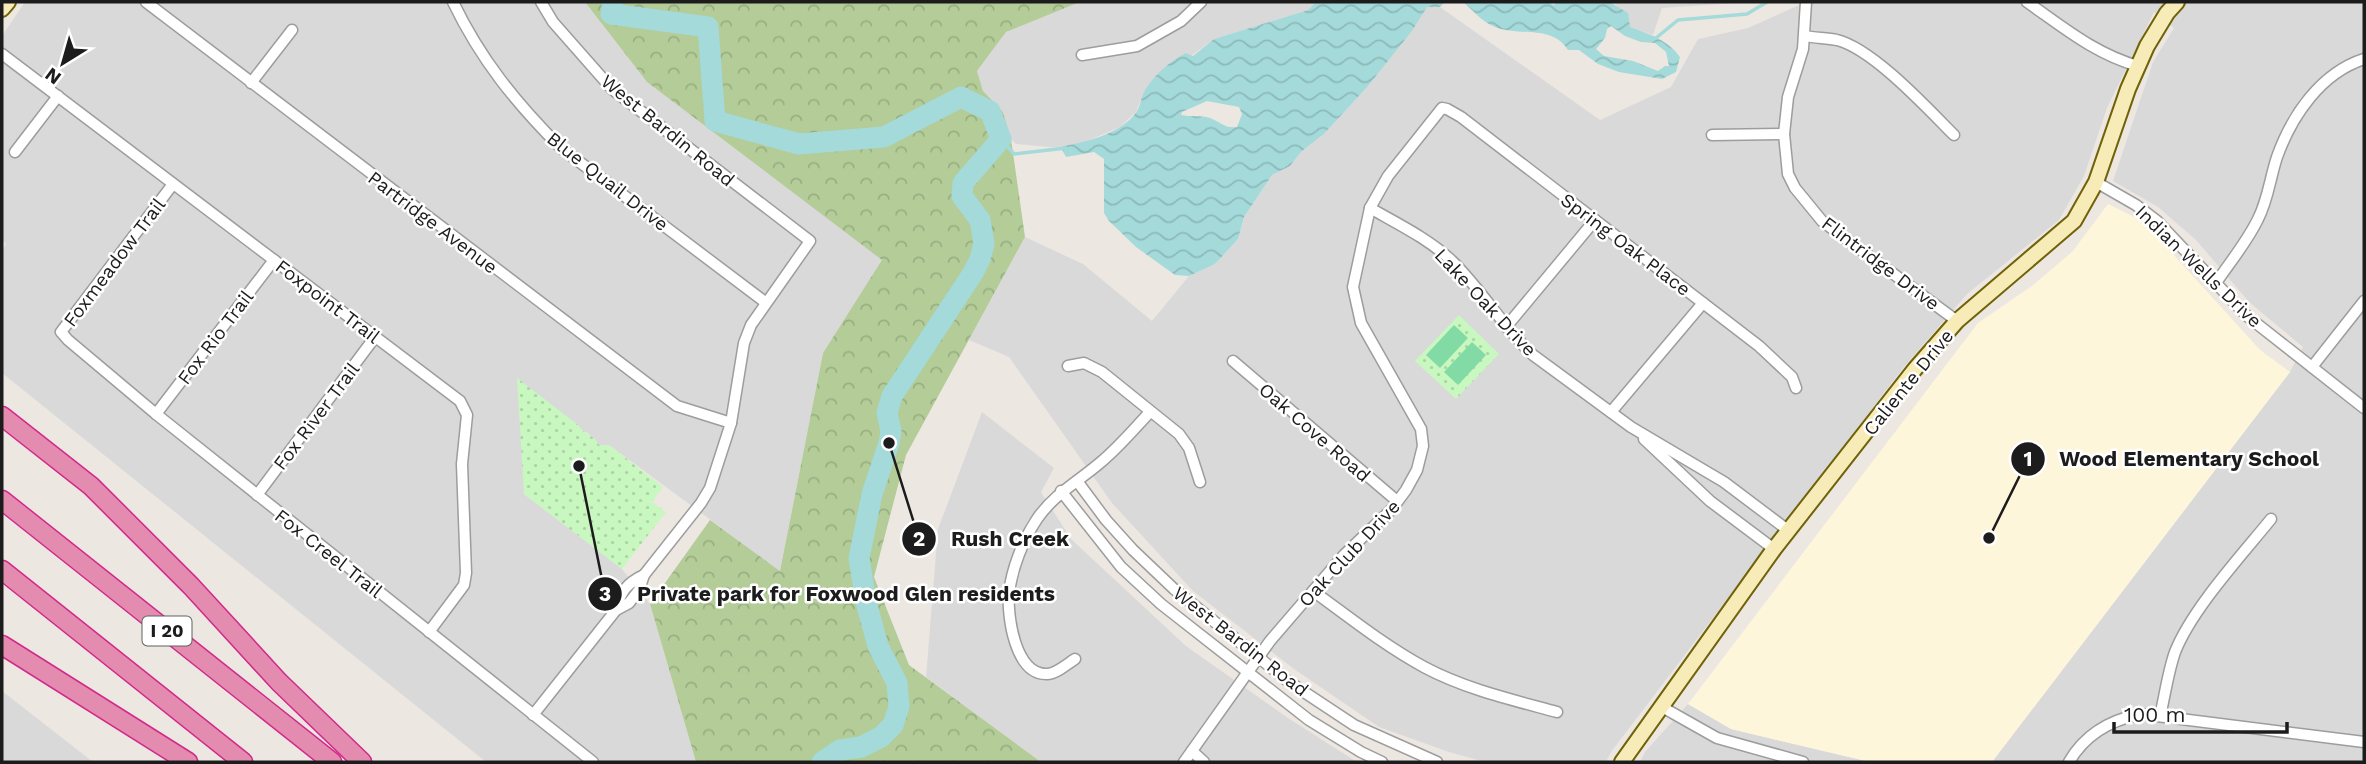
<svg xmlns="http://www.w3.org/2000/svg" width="2366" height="764" viewBox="0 0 2366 764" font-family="'Work Sans',sans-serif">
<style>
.residential{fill:#dad9da}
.education{fill:#fef6db}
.forest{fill:url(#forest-crowns)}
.park{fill:url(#park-dots)}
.pitch{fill:#82dba4}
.water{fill:url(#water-waves);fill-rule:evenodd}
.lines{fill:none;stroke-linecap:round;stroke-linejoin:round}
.stream{stroke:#a4dada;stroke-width:3.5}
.river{stroke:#a4dada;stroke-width:21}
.street-casing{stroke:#9d9d9d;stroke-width:13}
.secondary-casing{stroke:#6f6208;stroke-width:18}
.highway-casing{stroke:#d2298a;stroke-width:21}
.street{stroke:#fff;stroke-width:10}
.secondary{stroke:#f7ecb7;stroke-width:14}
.highway{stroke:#e38cb0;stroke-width:18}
.labels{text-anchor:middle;stroke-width:5;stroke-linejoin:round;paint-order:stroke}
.shield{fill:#fff;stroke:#606060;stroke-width:2}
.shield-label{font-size:18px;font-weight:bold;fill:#1c1c1c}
.street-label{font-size:19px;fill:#1c1c1c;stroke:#fff}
.leader{fill:none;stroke:#1c1c1c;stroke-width:2.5}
.callout-dot{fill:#1c1c1c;stroke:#fff;stroke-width:2.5}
.mark-label{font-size:21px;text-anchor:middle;font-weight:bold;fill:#fff}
.callout-label{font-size:21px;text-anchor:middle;font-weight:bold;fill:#1c1c1c;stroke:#fff;stroke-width:5;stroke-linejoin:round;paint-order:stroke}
</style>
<defs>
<pattern id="forest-crowns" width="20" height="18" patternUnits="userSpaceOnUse" patternTransform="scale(1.75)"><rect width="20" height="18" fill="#b3cc98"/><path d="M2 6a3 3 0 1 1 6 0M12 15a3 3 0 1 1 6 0" fill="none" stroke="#99af82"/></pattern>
<pattern id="park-dots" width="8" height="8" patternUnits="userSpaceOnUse" patternTransform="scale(1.75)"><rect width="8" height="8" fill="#c8f7bf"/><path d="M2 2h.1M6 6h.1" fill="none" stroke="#abd3a4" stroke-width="1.8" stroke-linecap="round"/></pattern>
<pattern id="water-waves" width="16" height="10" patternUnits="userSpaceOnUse" patternTransform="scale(1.75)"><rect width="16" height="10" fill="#a4dada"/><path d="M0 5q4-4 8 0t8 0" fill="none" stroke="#8dbaba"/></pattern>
</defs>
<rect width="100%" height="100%" fill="#ede7e2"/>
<g class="residential">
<polygon points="25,2 585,2 647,82 883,260 823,353 780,571 609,445 599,445 588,433 582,431 524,494 622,569 650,604 696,762 486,762 2,373 2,250 6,244 2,240 2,36"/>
<polygon points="1080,2 1316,2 1308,10 1214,39 1145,90 1136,112 1120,127 1085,142 1061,148 1016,144 1011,139 1003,112 983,91 977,71 1006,32"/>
<polygon points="1610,2 1751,2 1662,8 1653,35 1629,27 1615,3"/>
<polygon points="1806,2 2364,2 2364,762 1992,762 2290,372 2303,347 2249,302 2196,240 2158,207 2113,181 2153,62 2174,28 2154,12 2107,108 2084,176 2059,220 1967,294 1903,368 1611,752 1606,762 1485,762 1449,752 1379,727 1294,669 1193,591 1112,503 1009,357 969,340 1025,237 1083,264 1152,321 1189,276 1215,264 1238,239 1244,217 1272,175 1290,166 1302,151 1324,134 1368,86 1412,31 1427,6 1440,7 1600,120 1671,87 1698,39 1748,28"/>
<polygon points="982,412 1054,468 1041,492 1071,539 1186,646 1288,718 1357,762 1041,762 926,677 938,529"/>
<polygon points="2,691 93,762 2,762"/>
<polygon points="1688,704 1731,729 1870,762 1640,762 1645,752"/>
</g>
<polygon class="education" points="2108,204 2144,222 2260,350 2290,372 1992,762 1870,762 1731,729 1688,704 1978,323 2032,286 2073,251"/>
<polygon class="forest" points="585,2 1080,2 1006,32 977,71 983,91 1003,112 1011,139 1025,237 906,455 874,577 909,665 1041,762 696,762 650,604 710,520 780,571 823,353 882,260 647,82"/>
<g class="park">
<polygon points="1459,315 1499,354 1456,399 1415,361"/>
<path d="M517,378L578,425C584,434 595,436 599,445H609L663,487L652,502L666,512L622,569L524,494Z"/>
</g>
<g class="pitch">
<polygon points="1454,325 1468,338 1440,368 1426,355"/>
<polygon points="1472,342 1486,355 1458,385 1444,372"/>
</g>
<g class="water">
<path d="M1316,2H1445L1440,7H1427L1412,31L1368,86L1324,134L1302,151L1290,166L1272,175L1244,217L1238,239L1215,264L1189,276L1175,275L1136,247L1109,221L1104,213V159L1094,152L1066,157L1061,148L1063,146C1087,142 1123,133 1137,111C1141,105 1141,96 1145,90C1155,74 1169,62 1186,53L1193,56L1214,39L1308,10ZM1207,101L1239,107L1242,114L1237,127C1225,129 1221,122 1210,118C1200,115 1191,117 1181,115L1182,112Z"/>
<path d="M1463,2H1548L1554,5L1556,2H1610L1628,13L1630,27C1649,34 1668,40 1680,57L1676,72L1662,79L1619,72L1598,64L1579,50H1568C1551,23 1518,38 1493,26C1482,22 1472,9 1463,2ZM1611,26L1625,36L1641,42L1655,43L1666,52L1669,66H1665L1658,71L1633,61L1604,56L1596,49L1605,38L1607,29Z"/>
</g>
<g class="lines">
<g class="stream">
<polyline points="1653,38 1656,38 1678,20 1747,14 1767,2"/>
<polyline points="1001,139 1014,154 1066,148"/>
</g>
<polyline class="river" points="613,2 611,14 708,27 715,121 799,144 884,137 961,97 990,111 1001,139 963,183 962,196 980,220 984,244 980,259 973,273 892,396 887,413 891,431 889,443 872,494 859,558 866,602 878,646 897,683 899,707 893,725 881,737 861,747 840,750 822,762"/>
<g class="street-casing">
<g id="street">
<polyline points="146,2 677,406 731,423"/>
<path d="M453,2C481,60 516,103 561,148L765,302"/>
<polyline points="541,2 553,22 612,89 810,241 751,325 744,343 731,423 710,488 701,503 644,575 639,590 629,603 616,610"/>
<polyline points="1806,2 1803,49 1788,97 1784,134 1788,174 1795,188 1822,221 1957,321"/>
<path d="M2027,2C2063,27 2095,54 2138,66"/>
<path d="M1805,36C1815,38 1827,38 1837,40C1873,49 1927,108 1954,135"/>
<polyline points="2,54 460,401 467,415 462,464 466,573 464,585 429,632"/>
<polyline points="1082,55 1137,46 1181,21 1201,2"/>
<polyline points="251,83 292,30"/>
<polyline points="1712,135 1784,134"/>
<polyline points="15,152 58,96"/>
<polyline points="2096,182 2136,205 2157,221 2247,316 2364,408"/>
<polyline points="173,184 61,332 68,340 156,414 593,762"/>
<path d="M1370,208C1398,224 1429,239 1452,261C1482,290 1503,327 1533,355L1631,427L1724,482L1789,531"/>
<path d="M2216,283C2230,262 2247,242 2258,219C2268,200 2270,178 2277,157C2292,115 2321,73 2364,59"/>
<polyline points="1506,327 1595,220"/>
<polyline points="1233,361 1397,501"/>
<polyline points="1068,366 1084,363 1102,372 1179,434 1189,448 1200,482"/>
<polyline points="2312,367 2364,301"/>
<polyline points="1611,412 1703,303"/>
<polyline points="156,414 274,260"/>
<polyline points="1644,439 1710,501 1774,549"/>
<polyline points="1077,481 1106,520 1133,550 1174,589 1289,682 1354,725 1437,762"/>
<polyline points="1061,491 1121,567 1161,604 1309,720 1361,752 1382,762"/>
<polyline points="257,495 375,337"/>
<path d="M1313,591C1349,617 1385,646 1424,667C1465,689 1513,700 1557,712"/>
<path d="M1075,659C1067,664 1056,674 1047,674C1015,675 1007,616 1009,593C1012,568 1023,540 1037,519C1054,494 1079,481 1101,462C1119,447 1134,429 1150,412"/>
<polyline points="1662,707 1717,738 1803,762"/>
<path d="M533,715L616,610C620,592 627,583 644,575"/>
<path d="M2160,716C2165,695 2168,672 2175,652C2192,609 2241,556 2271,519"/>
<polyline points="1192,751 1204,762"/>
<polyline points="1184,762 1270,641 1344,555 1392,509 1406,490 1417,470 1423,446 1421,429 1361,323 1353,287 1370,208 1388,176 1442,108 1447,109 1461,117 1759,346 1792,377 1796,388"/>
<path d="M2069,762C2085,734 2110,720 2141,714L2364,742"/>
</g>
</g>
<g class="secondary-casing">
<g id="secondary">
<polyline points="2,9 8,2"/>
<polyline points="1622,762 1774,549 1915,369 1957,321 2074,221 2096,182 2128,89 2147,46 2167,13 2177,2"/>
</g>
</g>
<g class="highway-casing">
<g id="highway">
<polyline points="2,416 91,486 191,586 279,682 362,762"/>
<polyline points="2,500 332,762"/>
<polyline points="2,570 243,762"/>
<polyline points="2,645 188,762"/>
</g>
</g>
<use href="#street" class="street"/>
<use href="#secondary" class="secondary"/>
<use href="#highway" class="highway"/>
</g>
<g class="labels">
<rect class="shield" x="142.5" y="616.5" width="49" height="29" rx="5"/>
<g class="shield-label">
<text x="167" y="637">I 20</text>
</g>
<g class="street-label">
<text transform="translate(668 130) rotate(39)" y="7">West Bardin Road</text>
<text transform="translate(608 181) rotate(38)" y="7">Blue Quail Drive</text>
<text transform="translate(433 222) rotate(37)" y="7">Partridge Avenue</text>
<text transform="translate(1626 244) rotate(37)" y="7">Spring Oak Place</text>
<text transform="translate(114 262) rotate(-53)" y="7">Foxmeadow Trail</text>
<text transform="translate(1881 263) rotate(37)" y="7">Flintridge Drive</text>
<text transform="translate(2199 266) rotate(44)" y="7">Indian Wells Drive</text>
<text transform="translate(328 301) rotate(37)" y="7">Foxpoint Trail</text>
<text transform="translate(1486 302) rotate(47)" y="7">Lake Oak Drive</text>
<text transform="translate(215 337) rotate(-53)" y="7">Fox Rio Trail</text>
<text transform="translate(1908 382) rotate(-51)" y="7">Caliente Drive</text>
<text transform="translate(316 416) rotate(-53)" y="7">Fox River Trail</text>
<text transform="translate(1315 432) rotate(41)" y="7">Oak Cove Road</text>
<text transform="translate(329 553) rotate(38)" y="7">Fox Creel Trail</text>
<text transform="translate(1349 553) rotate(-47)" y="7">Oak Club Drive</text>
<text transform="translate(1241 641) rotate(38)" y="7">West Bardin Road</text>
</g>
</g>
<path class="leader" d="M1989 538L2028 459M889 443L919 539M579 466L605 594"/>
<g class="callout-dot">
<circle cx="1989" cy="538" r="7"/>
<circle cx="889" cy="443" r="7"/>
<circle cx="579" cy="466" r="7"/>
<circle cx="2028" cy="459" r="18"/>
<circle cx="919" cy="539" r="18"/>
<circle cx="605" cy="594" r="18"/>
</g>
<g class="mark-label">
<text x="2028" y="466">1</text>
<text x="919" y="546">2</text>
<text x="605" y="601">3</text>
</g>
<g class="callout-label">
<text x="2189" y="466">Wood Elementary School</text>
<text x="1010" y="546">Rush Creek</text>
<text x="846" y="601">Private park for Foxwood Glen residents</text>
</g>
<rect width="2366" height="764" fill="none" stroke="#1c1c1c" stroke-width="7"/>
<g transform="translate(63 63) rotate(217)" stroke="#ffffff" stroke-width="5" paint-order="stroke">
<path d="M0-5L12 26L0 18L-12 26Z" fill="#1c1c1c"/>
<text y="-10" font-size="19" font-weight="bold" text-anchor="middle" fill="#1c1c1c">N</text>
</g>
<path d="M2114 722v10h173v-10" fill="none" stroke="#1c1c1c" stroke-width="3.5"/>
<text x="2124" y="722" font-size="21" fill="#1c1c1c" stroke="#ffffff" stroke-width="5" paint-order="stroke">100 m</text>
</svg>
